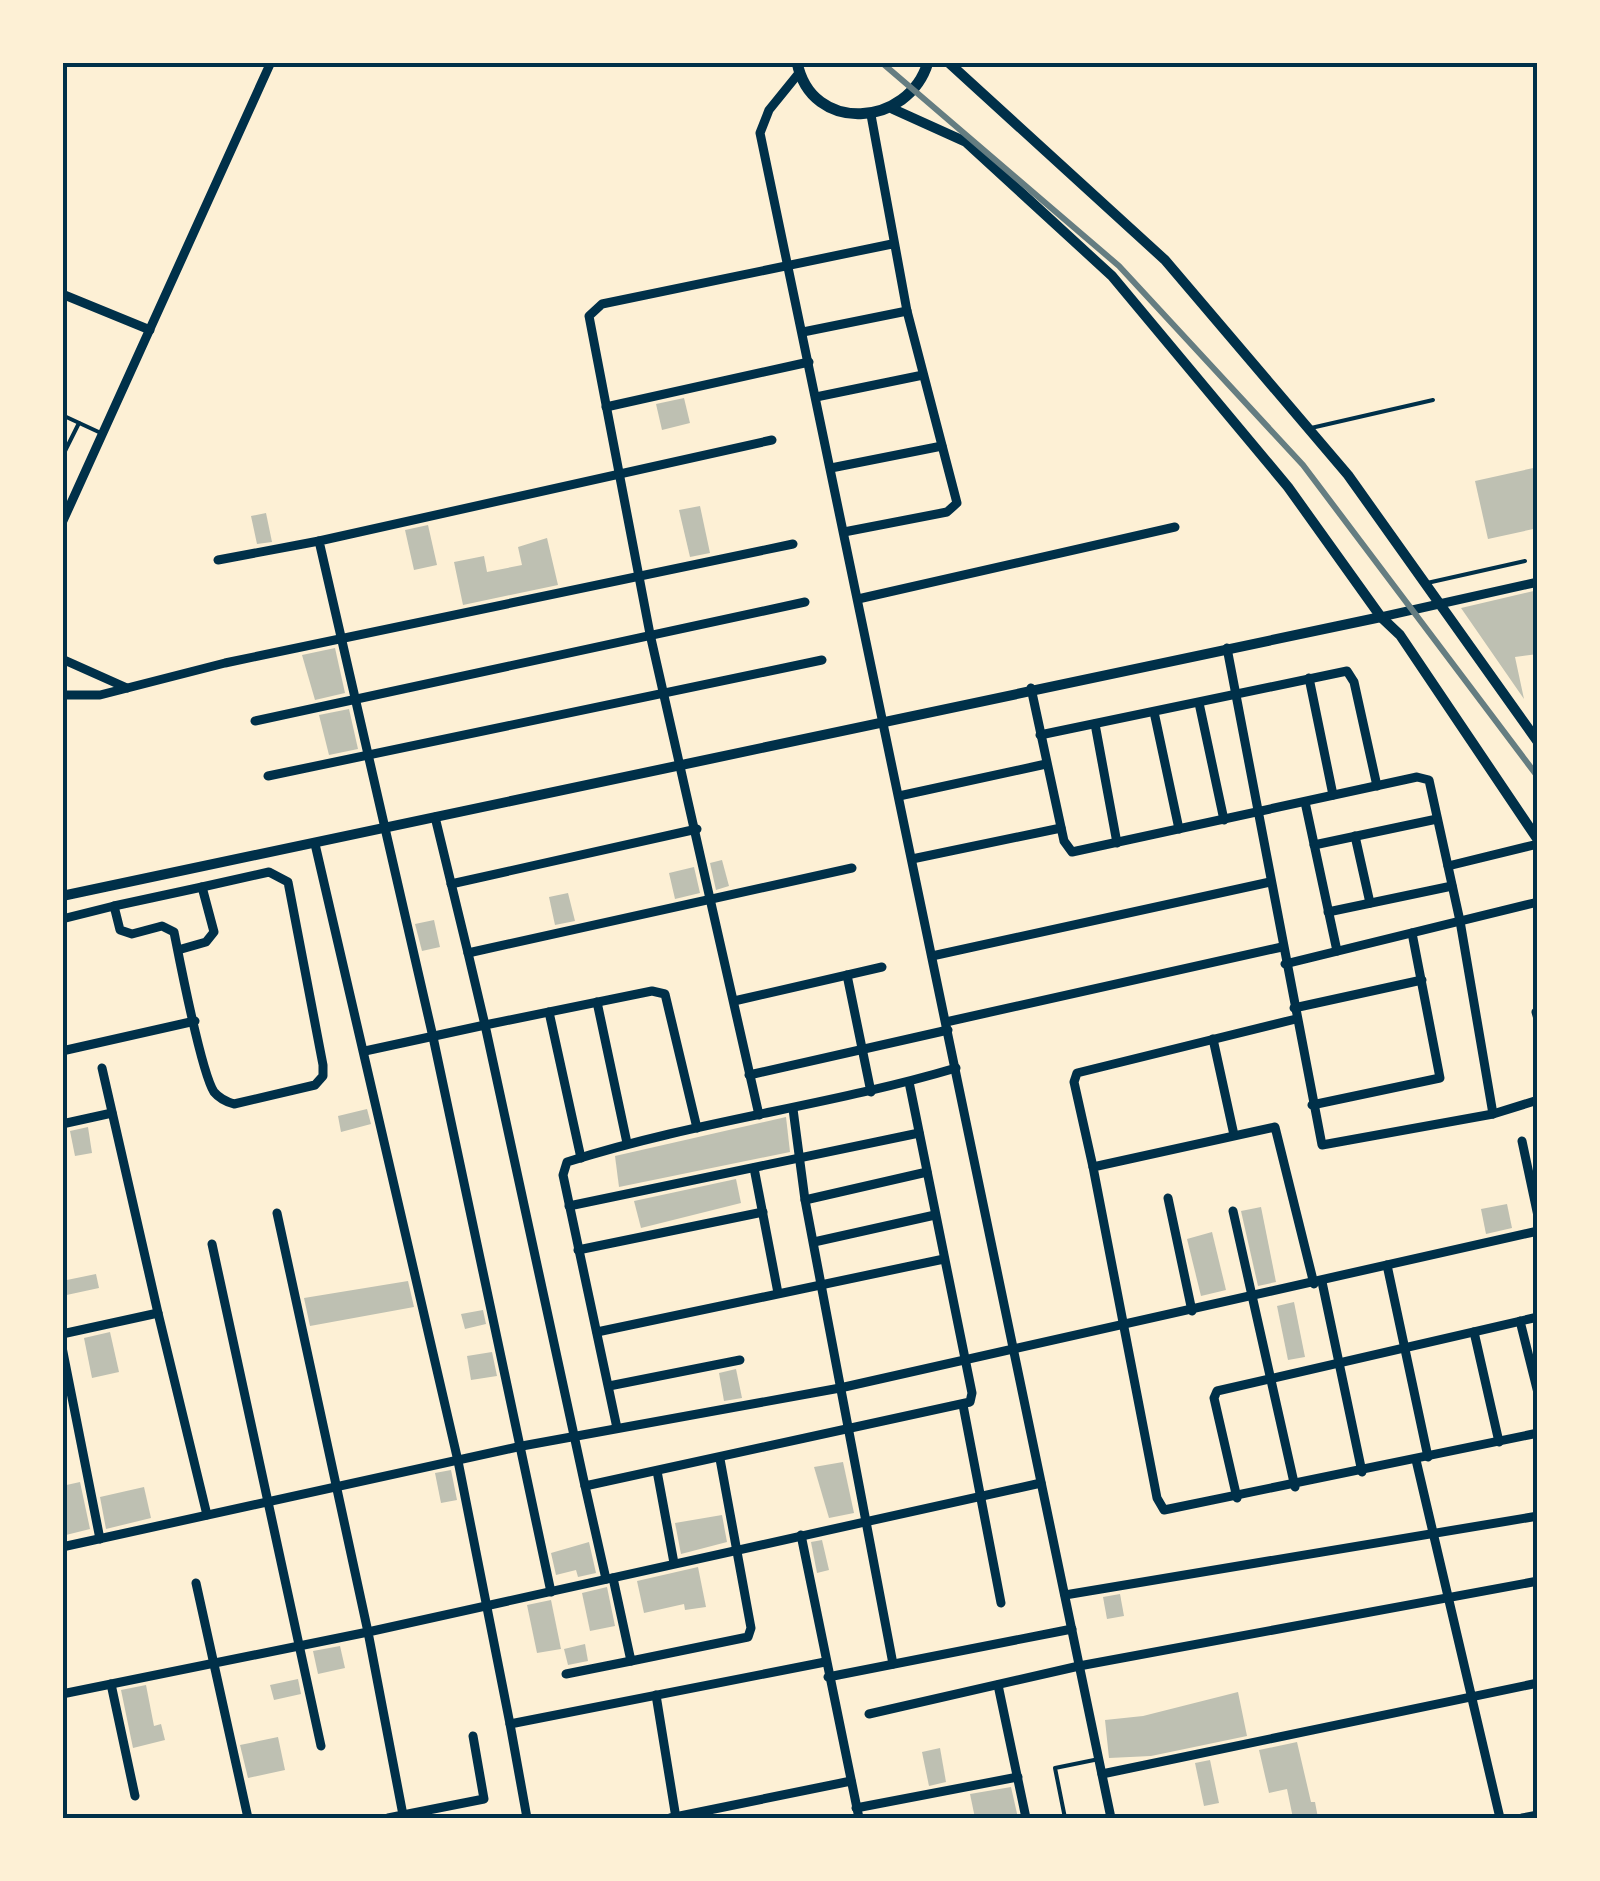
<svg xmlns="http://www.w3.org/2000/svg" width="1600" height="1881" viewBox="0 0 1600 1881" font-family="'Fira Sans Condensed',sans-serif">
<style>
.building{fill:#bec0b2}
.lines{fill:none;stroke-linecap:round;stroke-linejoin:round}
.service{stroke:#003049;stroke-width:4}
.minor{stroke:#003049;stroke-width:9}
.tertiary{stroke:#003049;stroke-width:10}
.secondary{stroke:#003049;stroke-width:11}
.rail{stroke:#657d81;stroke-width:6}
.neatline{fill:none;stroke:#003049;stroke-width:4}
</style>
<rect width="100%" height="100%" fill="#fdf0d5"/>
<g class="building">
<polygon points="684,398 690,423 662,430 656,404"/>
<polygon points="1538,467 1538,528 1488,539 1475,481"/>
<polygon points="700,506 710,553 690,557 679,510"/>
<polygon points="266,513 272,542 257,544 251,516"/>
<polygon points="428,525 437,565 414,570 405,530"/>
<polygon points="547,538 558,585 463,605 454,562 484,556 487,572 522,565 518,547"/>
<polygon points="1538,590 1538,654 1515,657 1524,699 1461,608"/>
<polygon points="335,648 345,693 315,700 302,655"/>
<polygon points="349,709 358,749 329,755 319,715"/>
<polygon points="722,860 729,886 716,890 710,863"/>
<polygon points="694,867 700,893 675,899 669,873"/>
<polygon points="568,893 575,921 555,925 549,897"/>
<polygon points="434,920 440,947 422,951 415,924"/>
<polygon points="367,1109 371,1124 341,1132 338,1116"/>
<polygon points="786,1117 790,1152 619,1187 615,1156"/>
<polygon points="88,1127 92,1153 75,1156 70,1131"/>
<polygon points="736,1179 741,1203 641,1228 634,1201"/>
<polygon points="1507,1204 1512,1228 1486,1234 1481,1209"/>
<polygon points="1261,1207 1276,1282 1258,1286 1241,1211"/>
<polygon points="1212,1232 1226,1290 1201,1296 1187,1239"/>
<polygon points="96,1274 99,1288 62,1296 62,1281"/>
<polygon points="408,1281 414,1307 310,1326 304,1298"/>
<polygon points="1294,1302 1305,1357 1288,1360 1277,1306"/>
<polygon points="483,1310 486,1324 465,1329 461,1314"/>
<polygon points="110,1332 119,1372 92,1378 84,1338"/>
<polygon points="492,1352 497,1376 471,1380 467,1356"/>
<polygon points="736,1369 742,1398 724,1401 719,1373"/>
<polygon points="843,1462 854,1513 829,1518 814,1467"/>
<polygon points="451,1470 457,1500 441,1503 435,1473"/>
<polygon points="80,1482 90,1529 62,1536 62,1486"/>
<polygon points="144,1487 151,1518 106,1529 100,1497"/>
<polygon points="722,1515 727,1542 681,1554 675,1523"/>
<polygon points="822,1540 829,1570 817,1573 811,1542"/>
<polygon points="589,1542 596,1573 578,1577 576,1570 556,1575 551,1553"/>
<polygon points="698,1567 706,1607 685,1610 684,1604 644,1613 637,1581"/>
<polygon points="607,1587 615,1626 590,1631 582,1593"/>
<polygon points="1120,1594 1124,1616 1107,1619 1103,1597"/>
<polygon points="551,1600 561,1649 537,1653 527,1605"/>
<polygon points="585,1644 588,1661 568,1665 564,1649"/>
<polygon points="340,1646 345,1668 318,1674 313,1651"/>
<polygon points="298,1679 301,1694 274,1700 270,1685"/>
<polygon points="146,1685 154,1726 161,1724 165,1740 133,1748 121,1690"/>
<polygon points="1238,1692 1247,1736 1151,1756 1109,1758 1105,1720 1143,1716"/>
<polygon points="278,1737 285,1770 248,1778 240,1745"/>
<polygon points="1297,1742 1311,1802 1315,1802 1318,1818 1293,1818 1287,1789 1269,1793 1259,1750"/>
<polygon points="940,1748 946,1782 929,1786 922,1752"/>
<polygon points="1210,1760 1219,1803 1204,1806 1195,1763"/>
<polygon points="1011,1787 1018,1818 975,1818 970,1794"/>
</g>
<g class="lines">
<g class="service">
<polyline points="62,415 103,434"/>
<polyline points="1311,428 1433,400"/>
<polyline points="62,457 79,423"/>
<polyline points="1427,583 1525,561"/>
<polyline points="1065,1818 1055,1768 1099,1759"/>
</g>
<g class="minor">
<polyline points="799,73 769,110 760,133 1111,1818"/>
<polyline points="62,294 150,330"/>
<polyline points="803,332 907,311"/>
<polyline points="816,397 923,375"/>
<polyline points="606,407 809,362"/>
<polyline points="831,468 942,446"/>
<polyline points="62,523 271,62"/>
<polyline points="844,532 947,512 957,503 907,311 871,115"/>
<polyline points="218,560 319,541"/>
<polyline points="858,599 1175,527"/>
<polyline points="1381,617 1538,582"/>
<polyline points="1227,648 1322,1145 1493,1114 1538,1100"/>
<polyline points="62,659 127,688"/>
<polyline points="1309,678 1333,795"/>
<polyline points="1031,688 1064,841 1072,852 1417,777 1429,780 1460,921 1493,1114"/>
<polyline points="62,695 100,695 225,663 793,544"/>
<polyline points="1199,703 1224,820"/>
<polyline points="1154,712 1179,829"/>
<polyline points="255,721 805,602"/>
<polyline points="1095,724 1117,843"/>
<polyline points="1040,735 1347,671 1354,682 1377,786"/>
<polyline points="268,776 822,660"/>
<polyline points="899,796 1046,764"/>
<polyline points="1305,802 1337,951"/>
<polyline points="435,817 468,953"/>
<polyline points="1355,836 1370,903"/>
<polyline points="315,844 458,1461 510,1724"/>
<polyline points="1314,845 1437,819"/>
<polyline points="912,859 1061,828"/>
<polyline points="1448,866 1538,844"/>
<polyline points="451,884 697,829"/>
<polyline points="114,906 202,887"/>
<polyline points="1328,912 1452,886"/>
<path d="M62,919L114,906L120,930L132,934L162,926L174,932C180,962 201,1072 214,1092C219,1098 227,1102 234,1104L315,1085L323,1076V1065L288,882L269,872L202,887L214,932L206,942L178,950"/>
<polyline points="932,956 1270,882"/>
<polyline points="1285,964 1538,902"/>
<polyline points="847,975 871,1092"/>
<polyline points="734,1001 882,967"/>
<polyline points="597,1002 627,1143"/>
<polyline points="1294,1008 1422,980"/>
<polyline points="549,1012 581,1158"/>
<polyline points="1536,1012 1538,1019"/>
<polyline points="946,1022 1282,947"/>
<polyline points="1213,1039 1234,1135"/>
<polyline points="62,1051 195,1021"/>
<polyline points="365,1051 485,1025 468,953 852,868"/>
<polyline points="102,1068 158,1313"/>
<polyline points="749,1075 948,1030"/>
<polyline points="1312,1105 1440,1078 1412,933"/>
<polyline points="793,1109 805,1200 893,1664"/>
<polyline points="759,1115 650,634 589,316 602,304 892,244"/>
<polyline points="62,1124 112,1113"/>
<polyline points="697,1128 665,994 652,991 485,1025 585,1486 970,1402 972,1393 909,1082"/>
<polyline points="1522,1141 1538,1216"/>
<polyline points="1093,1167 1074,1082 1077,1073 1296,1019"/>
<polyline points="754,1168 778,1293"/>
<polyline points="1168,1198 1192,1311"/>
<polyline points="805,1200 927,1172"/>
<polyline points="569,1206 919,1133"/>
<polyline points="1233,1211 1295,1487"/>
<polyline points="814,1242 935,1215"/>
<polyline points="212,1244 321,1746"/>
<polyline points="578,1250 763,1212"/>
<polyline points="1387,1265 1428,1457"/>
<polyline points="1322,1282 1362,1472"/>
<polyline points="1314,1284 1275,1127 1093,1167 1157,1498 1164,1510 1538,1433"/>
<polyline points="1520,1321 1538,1393"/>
<polyline points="597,1332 944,1259"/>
<polyline points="1474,1332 1499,1442"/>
<polyline points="62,1334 158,1313 207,1515"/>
<polyline points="62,1347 100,1539"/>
<polyline points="609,1386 740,1360"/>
<polyline points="963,1405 1001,1603"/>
<path d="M617,1428L563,1175L567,1162C695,1121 828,1106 956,1068"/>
<polyline points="1416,1460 1500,1818"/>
<polyline points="657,1471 674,1563"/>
<polyline points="585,1486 606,1579"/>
<polyline points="1237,1498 1214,1398 1217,1391 1538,1317"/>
<polyline points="801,1535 859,1818"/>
<polyline points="62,1547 522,1446 840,1388 1538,1231"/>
<polyline points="613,1578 631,1661 748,1637 751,1628 720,1459"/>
<polyline points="196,1583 248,1818"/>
<polyline points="551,1592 433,1037 319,541 772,440"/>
<polyline points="1065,1595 1538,1516"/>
<polyline points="566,1674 631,1661"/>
<polyline points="828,1677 1072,1629"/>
<polyline points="111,1684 135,1796"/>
<polyline points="998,1685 1026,1818"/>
<polyline points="62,1694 368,1632 277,1213"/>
<polyline points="656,1695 676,1818"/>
<polyline points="869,1714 1079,1666 1538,1581"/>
<polyline points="1102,1774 1538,1683"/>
<polyline points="856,1808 1018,1777"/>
<polyline points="403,1815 484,1799 473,1736"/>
<polyline points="388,1818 403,1815 368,1632 1041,1483"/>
<polyline points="527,1818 510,1724 825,1662"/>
<polyline points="670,1818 851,1781"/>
<polyline points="1522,1818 1538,1815"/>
</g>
<g class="tertiary">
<polyline points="948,62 1165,260 1348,475 1538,742"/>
<polyline points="893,109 966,142 1112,276 1288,487 1381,617 1400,635 1538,840"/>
<polyline points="62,896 1381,617"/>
</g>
<path class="secondary" d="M797,62C811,135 909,127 928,62"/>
<polyline class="rail" points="881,62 1119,266 1303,465 1538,777"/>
</g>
<rect width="1600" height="1881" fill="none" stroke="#fdf0d5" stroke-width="130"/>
<rect x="65" y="65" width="1470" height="1751" class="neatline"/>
</svg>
